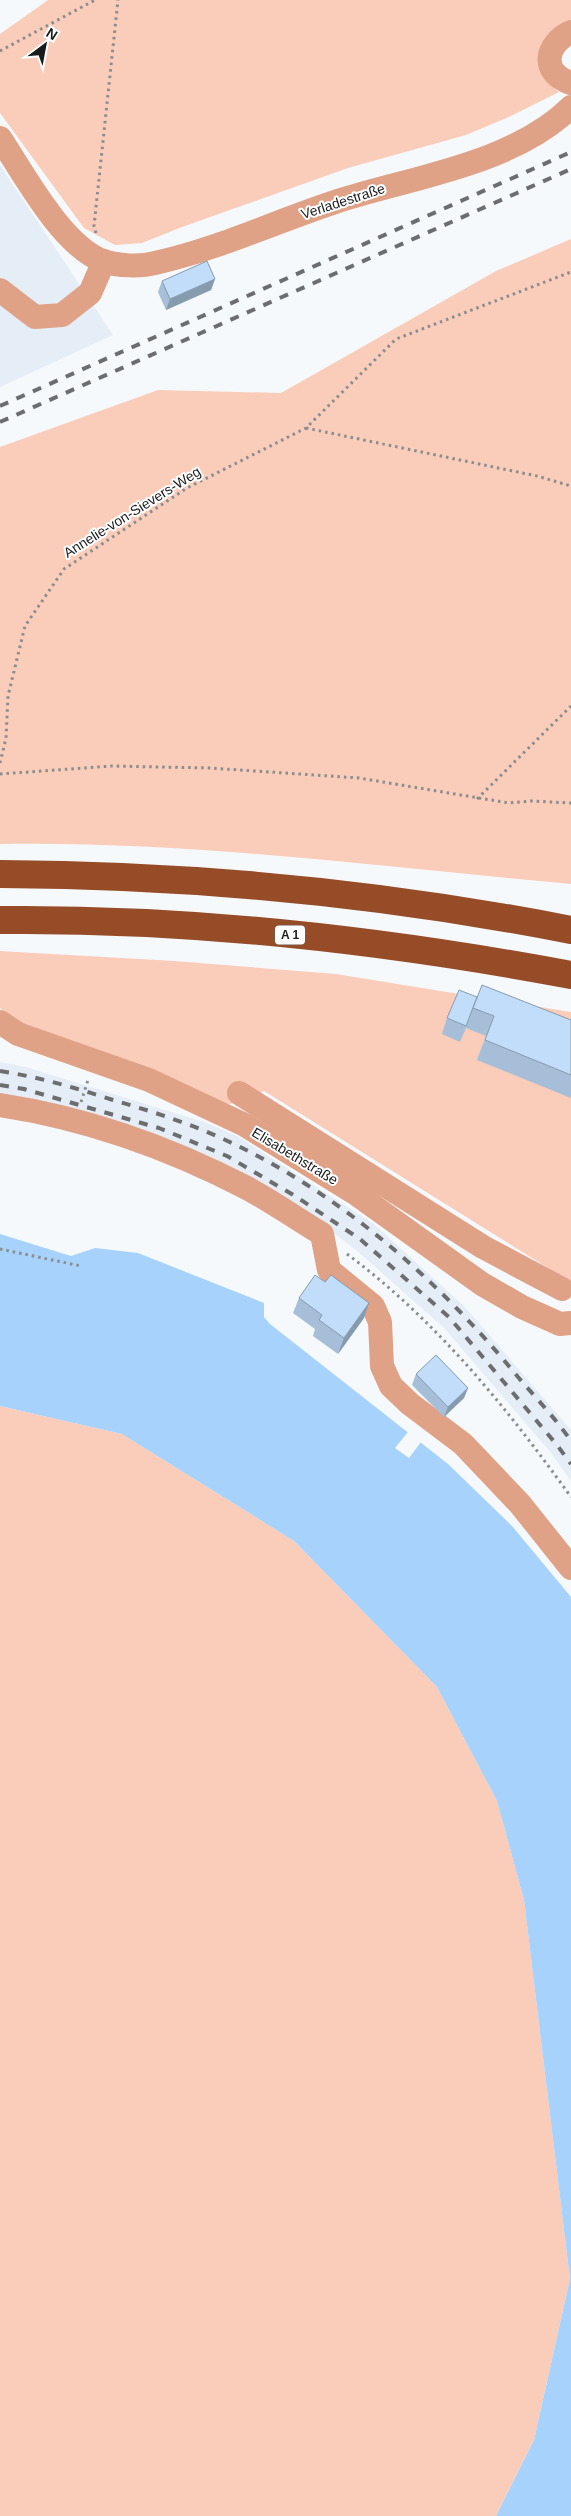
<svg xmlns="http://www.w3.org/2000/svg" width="571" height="2516" viewBox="0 0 571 2516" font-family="Helvetica,sans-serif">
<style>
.built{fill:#e5eef7}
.green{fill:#f9cdba}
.water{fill:#a6d2fc}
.pier{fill:#f6f9fc}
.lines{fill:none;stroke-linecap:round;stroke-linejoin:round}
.path{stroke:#8a8c8e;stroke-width:3;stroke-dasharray:2.5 4;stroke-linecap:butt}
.minor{stroke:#e0a286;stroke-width:24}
.highway{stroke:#974c28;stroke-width:28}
.rail{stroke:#6b6d6f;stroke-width:4;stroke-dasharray:9 9;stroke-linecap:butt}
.wall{fill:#a6bed7}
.shaded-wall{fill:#879baf}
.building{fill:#c1ddfa;stroke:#879baf}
.labels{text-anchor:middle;stroke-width:4;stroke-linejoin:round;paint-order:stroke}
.shield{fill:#fff;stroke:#5f5f60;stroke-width:1}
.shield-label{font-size:12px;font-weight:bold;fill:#1a1b1c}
.street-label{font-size:14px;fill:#1a1b1c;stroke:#fff}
</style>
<rect width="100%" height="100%" fill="#f6f9fc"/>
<g class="built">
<polygon points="0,165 113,335 0,387"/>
<polygon points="0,1062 26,1067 207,1123 239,1137 374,1224 466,1308 571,1430 571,1481 551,1453 444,1328 356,1250 289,1200 0,1096"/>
</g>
<g class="green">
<path d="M48,0H571V20C536,35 526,69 559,92L511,116L466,135L348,168L182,227L142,243L115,245L84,228L0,113V34Z"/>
<path d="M571,239V884C381,867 191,841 0,844V447L158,390L281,393L496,271Z"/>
<polygon points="0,951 174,961 336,974 571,1012 571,1292 564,1278 264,1091 225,1106 22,1028 0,1008"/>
<polygon points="0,1406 122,1434 294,1541 437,1687 497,1801 524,1900 570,2279 534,2440 496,2516 0,2516"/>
</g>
<polygon class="water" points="0,1234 71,1256 95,1248 138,1253 264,1303 264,1317 270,1324 448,1464 512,1526 571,1597 571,2516 496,2516 534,2440 570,2279 524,1900 497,1801 437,1687 294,1541 122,1434 0,1406"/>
<polygon class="pier" points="408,1432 421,1442 409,1458 395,1448"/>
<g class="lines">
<g class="path">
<polyline points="0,51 95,0"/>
<polyline points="96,233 94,226 118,0"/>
<polyline points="306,428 537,476 571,486"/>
<polyline points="0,763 6,738 8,696 25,626 64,569 187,488 306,428 396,339 571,272"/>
<polyline points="0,774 112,766 210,768 359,778 509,803 531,801 571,803"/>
<polyline points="477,799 571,706"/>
<polyline points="81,1102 88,1080"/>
<polyline points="0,1249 81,1266"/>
<path d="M347,1254C436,1320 507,1408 571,1497"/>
</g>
<g class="minor">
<path d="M571,32C545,44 540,73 571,83"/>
<path d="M0,138C24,174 62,246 103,261C118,266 140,267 155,263C218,249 277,221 338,201C413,177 513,164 571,107"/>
<polyline points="0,290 35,317 62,315 90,293 104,261"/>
<polyline points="0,1022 18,1034 149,1080 245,1125 355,1193 482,1284 522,1307 560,1324 571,1323"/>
<polyline points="239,1093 483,1247 562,1289"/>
<path d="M0,1105C86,1118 170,1148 247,1188C273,1202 297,1219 322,1234L329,1270L373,1306L380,1322L382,1366L391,1386L410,1404L463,1444L520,1504L571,1568"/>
</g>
<g class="highway">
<path d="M0,874C192,875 383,893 571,930"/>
<path d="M0,920C191,918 384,940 571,975"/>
</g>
<g class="rail">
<polyline points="0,406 571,152"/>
<polyline points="0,422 571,169"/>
<path d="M0,1071C39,1077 76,1088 113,1100C154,1112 195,1125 234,1144C346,1198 440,1282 518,1377C536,1398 556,1419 571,1441"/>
<polyline points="0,1085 24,1089 159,1128 227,1156 295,1196 360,1239 449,1317 557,1445 571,1464"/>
</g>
</g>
<g class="wall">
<polygon points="215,279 211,290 166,310 158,292 162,281"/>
<polygon points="477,997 571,1020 571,1098 477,1060 486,1036 466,1028 460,1042 442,1034 447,1018"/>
<polygon points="299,1298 364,1318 338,1354 313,1336 315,1329 293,1313"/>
<polygon points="416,1374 468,1388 464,1398 444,1417 412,1385"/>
</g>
<g class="shaded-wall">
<polygon points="215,279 211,290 166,310 170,299"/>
<polygon points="369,1303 364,1318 338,1354 344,1338"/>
<polygon points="468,1388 464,1398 444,1417 448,1407"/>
</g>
<g class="building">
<polygon points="207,261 215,279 170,299 162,281"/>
<polygon points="482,985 571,1020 571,1075 485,1040 494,1016 473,1008"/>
<polygon points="459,990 477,997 466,1026 447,1018"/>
<polygon points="315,1275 325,1282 331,1275 369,1303 344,1338 319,1320 322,1315 299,1298"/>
<polygon points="436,1355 468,1388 448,1407 416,1374"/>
</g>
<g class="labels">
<rect class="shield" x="275" y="925.5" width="30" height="19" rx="4"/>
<g class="shield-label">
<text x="290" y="939">A 1</text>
</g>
<g class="street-label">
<text transform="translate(343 201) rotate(-18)" y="5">Verladestraße</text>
<text transform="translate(132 512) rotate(-32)" y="5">Annelie-von-Sievers-Weg</text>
<text transform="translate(295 1156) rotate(31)" y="5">Elisabethstraße</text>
</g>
</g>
<g transform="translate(45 45) rotate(32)" stroke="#ffffff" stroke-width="4" paint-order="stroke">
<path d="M0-4L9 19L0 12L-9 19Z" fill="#1a1b1c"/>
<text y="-8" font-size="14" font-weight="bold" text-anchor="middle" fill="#1a1b1c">N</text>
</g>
</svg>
